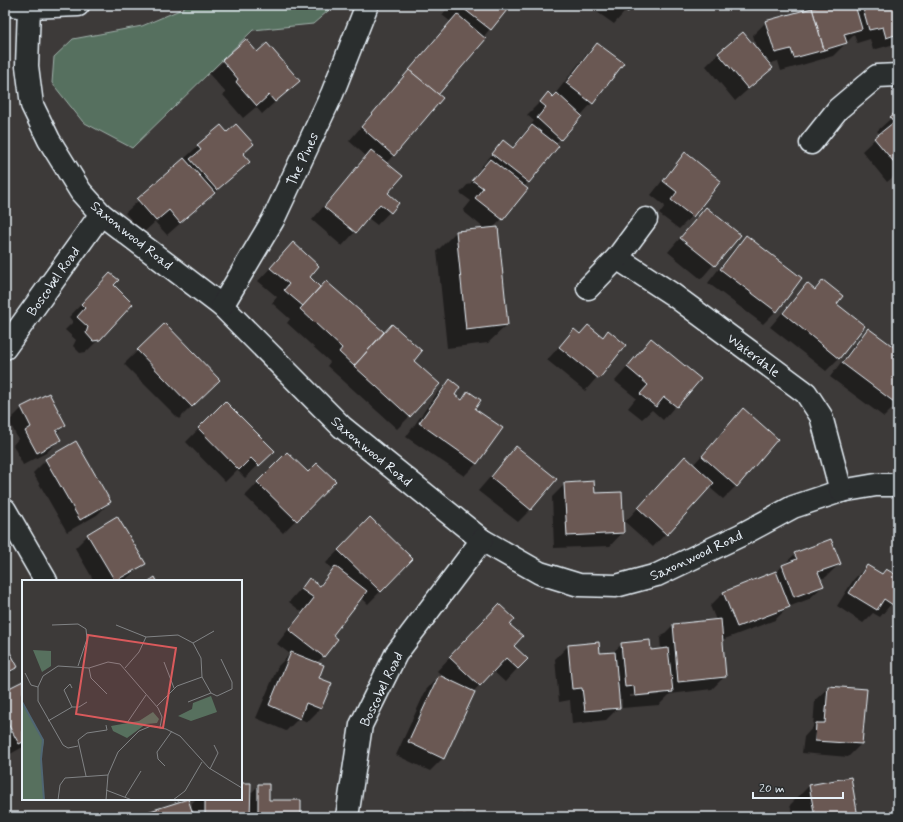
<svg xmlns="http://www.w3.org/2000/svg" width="903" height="822" viewBox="0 0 903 822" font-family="Mynerve,sans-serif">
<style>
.green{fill:#57705e;stroke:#a0b0ab}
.shadow{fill:#0007;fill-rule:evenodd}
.building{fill:#6a5853;stroke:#e8f1f8}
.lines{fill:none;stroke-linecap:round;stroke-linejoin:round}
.street-casing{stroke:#e8f1f8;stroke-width:25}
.street{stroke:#2a2d2e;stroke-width:22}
.labels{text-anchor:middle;stroke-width:3;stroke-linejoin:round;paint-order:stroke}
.street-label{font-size:14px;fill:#e8f1f8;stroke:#2a2d2e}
.inset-river{fill:none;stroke:#506674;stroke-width:2}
.inset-road{fill:none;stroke:#818385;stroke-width:1}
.view{fill:#da5a5c;fill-opacity:0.15;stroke:#da5a5c;stroke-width:2}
.inset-edge{fill:none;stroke:#e8f1f8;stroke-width:2}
</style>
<rect width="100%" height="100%" fill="#3d3a39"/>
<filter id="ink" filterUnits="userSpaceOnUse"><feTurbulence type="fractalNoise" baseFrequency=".025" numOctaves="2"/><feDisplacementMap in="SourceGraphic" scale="8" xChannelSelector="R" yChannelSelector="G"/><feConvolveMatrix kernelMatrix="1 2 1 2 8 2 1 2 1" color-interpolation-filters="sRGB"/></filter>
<g filter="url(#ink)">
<polygon class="green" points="187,5 335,5 313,24 253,30 132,148 83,122 52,83 54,57 73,39 142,26 182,9"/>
<g class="shadow">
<polygon points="450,5 509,5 437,95 394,155 386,163 387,193 398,203 377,225 368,218 342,246 312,220 366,156 349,141 451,22 442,15"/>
<polygon points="587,5 631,5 614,24"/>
<polygon points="826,5 898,5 898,43 873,50 870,39 857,43 854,35 833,56 781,71 778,61 768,64 772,68 735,101 706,66 719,53 757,50 753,35 766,22"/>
<polygon points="246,41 256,53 298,81 262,114 256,107 243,118 223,95 226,93 209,74"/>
<polygon points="597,44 592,103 555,144 557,146 524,187 502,219 492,229 507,325 488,343 447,348 437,251 456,232 485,229 463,211 471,201 460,193 469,183 470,184 480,172 477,172 481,169 480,168 503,142 512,148 534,121 527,115 548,94 552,98 584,57"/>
<polygon points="898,112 898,173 887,182 862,151 880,134 877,131"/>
<polygon points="198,146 242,155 249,162 167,235 155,222 143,233 125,213"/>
<polygon points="686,154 692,216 679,229 659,214 665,206 651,195 673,167"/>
<polygon points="706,208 739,235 701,279 668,252"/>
<polygon points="746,237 776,311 763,324 708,283 733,250"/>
<polygon points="293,244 308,277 320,288 326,282 412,361 410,416 397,429 327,366 330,362 287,323 290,319 272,303 277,297 258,281"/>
<polygon points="823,281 836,304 839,358 826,371 770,327 807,284 814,290"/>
<polygon points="112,285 99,339 86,352 80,353 73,346 76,340 65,330 73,322 69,317 98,287"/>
<polygon points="165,324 206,392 179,419 124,364"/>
<polygon points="868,329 898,351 898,403 884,417 830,377 856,342"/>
<polygon points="574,330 580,334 602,338 608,332 625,345 585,391 547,360"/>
<polygon points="651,340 699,379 663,420 652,410 642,419 628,408 636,398 615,381"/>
<polygon points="450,380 453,395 460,400 468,392 473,409 477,463 464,476 406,437 437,393"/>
<polygon points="225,402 273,451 245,478 237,470 225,482 186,442"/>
<polygon points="22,408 65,425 56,434 59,440 46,453 23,465 13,445 18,439 9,421"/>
<polygon points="743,410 736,486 723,499 709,487 653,547 625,522 685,457 693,465"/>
<polygon points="898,415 898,423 894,420"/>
<polygon points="516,447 531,509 518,522 478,491"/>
<polygon points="287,453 308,474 334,481 283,533 245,496"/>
<polygon points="46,460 110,502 97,515 67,532 33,473"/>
<polygon points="565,484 623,532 610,546 554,548 552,497"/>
<polygon points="370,518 412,559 368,604 361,597 332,635 324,656 316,663 320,709 307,722 299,718 286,731 256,718 278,666 290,654 277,644 302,612 289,602 309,579 318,586 333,570 326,563"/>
<polygon points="88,535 144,563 124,581 94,581 75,548"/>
<path d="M831,541L839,564L826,577L820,579L823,586L809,599L788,607L775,620L722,640L725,676L712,689L670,694L659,705L622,708V699H618L619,707L606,720L572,724L570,700L559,702L555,659L568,646L599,654L612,653L622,644L650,651L661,650L660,638L673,625L716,620L710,606L723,593L775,573L795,554ZM659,693V695L630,697V695Z"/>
<polygon points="867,566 881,574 886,570 898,578 898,596 880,617 873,613 863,623 837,606 854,579"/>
<polygon points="499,605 509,625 512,646 526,659 505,682 493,671 473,692 443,758 430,771 396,755 426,690 439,676 446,679 437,671"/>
<polygon points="5,646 17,667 5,679"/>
<polygon points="23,682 23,747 5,757 5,692"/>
<polygon points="829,687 861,744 848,757 802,753 804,737 813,727 815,700"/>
<polygon points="241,784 250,794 259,785 268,801 300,817 144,817 148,813 192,814 192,803 196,799 241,799"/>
<polygon points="809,786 857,817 793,817 790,805"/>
</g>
<g class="building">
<polygon points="459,5 511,5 491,30"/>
<polygon points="618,5 633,5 628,12"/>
<polygon points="823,5 855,5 862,29 844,34 847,43 824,50 812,8"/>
<polygon points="862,5 896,5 898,7 898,34 886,38 883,27 869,30"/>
<polygon points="812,8 824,50 794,58 791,49 775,53 765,21"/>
<polygon points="457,14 486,39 438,95 409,70"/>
<polygon points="743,32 773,68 748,89 718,53"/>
<polygon points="246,39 257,52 267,43 300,81 275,102 269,95 257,106 236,82 238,79 222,60"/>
<polygon points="597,43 624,63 593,104 566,83"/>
<polygon points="409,70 443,98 394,156 361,127"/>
<polygon points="548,92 553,97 557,93 582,116 561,140 537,118 546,107 540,102"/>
<polygon points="898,110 898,167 874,138 894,122 890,117"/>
<polygon points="236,124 254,144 243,154 250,162 217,190 190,159 201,150 197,145 221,125 227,132"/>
<polygon points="532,125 559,146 529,183 492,154 503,140 513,148"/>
<polygon points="371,150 403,176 388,193 399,203 391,213 380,204 356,233 324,207"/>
<polygon points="685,152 721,181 693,217 671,200 677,192 663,181"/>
<polygon points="184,158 215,193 180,223 169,210 156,221 137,199"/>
<polygon points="490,159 528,189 503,220 475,198 483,188 472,180"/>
<polygon points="706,207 741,235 715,266 680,238"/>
<polygon points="498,227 508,325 466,330 456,231"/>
<polygon points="746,235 802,278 777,312 720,269"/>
<polygon points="293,242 319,266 310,277 320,287 303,306 284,290 289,284 270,268"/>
<polygon points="110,273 119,280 114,285 133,304 100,340 93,341 86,333 88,327 77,317 85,308 81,304"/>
<polygon points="823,280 843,296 837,304 865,326 839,359 783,313 807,283 815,290"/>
<polygon points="326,281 384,332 354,366 339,352 342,348 300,309"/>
<polygon points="165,323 220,380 192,407 137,350"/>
<polygon points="392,324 422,351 414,361 440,384 410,417 354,366"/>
<polygon points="588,325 603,337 608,330 626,345 599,379 559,347 574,329 580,334"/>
<polygon points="868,328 898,350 898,405 842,363"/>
<polygon points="651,338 701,379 677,407 664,397 656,407 640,394 648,385 627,367"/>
<polygon points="450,379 460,387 455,395 462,400 468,391 481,400 475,409 503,428 477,464 419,423"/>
<polygon points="49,393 66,425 56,431 61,440 37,453 25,431 31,427 21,407"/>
<polygon points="225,401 275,451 259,466 251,458 239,470 198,428"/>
<polygon points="743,408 778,439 737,487 702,456"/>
<polygon points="76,441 111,502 80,520 45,459"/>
<polygon points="516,446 557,479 531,510 491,477"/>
<polygon points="287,452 308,472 317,463 336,481 297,521 257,482"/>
<polygon points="685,456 714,483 667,535 638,508"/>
<polygon points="594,481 595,493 622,492 624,533 567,536 564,483"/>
<polygon points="117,516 146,564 115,581 87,534"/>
<polygon points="370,517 413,559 381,592 338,550"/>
<polygon points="831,539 841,564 818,572 824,586 794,597 782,565 797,559 794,553"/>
<polygon points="867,565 882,574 886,569 898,576 898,598 893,605 884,599 877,610 849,593"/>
<polygon points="335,566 367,591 333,635 338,639 324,657 289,630 314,598 301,589 309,578 320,586"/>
<polygon points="776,571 790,607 737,627 723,592"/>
<polygon points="155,577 157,581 149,581"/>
<polygon points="499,604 515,619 510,625 523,636 514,646 528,659 518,669 506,658 480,686 449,657"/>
<polygon points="721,619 726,677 678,682 673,624"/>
<polygon points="650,640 651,650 668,648 673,692 635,696 634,686 625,687 621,643"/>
<polygon points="599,642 600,653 615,652 620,708 585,711 582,688 572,689 568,645"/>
<polygon points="5,643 18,667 5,674"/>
<polygon points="291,652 324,665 319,678 332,683 321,709 306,703 300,719 269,705"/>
<polygon points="439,675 475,692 444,759 408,742"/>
<polygon points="23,681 23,742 19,744 8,724 5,726 5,690"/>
<polygon points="828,686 867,689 862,744 815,741 816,723 825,723"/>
<polygon points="851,777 858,817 815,817 809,785"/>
<polygon points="241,783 251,783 250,817 205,817 205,799 241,799"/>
<polygon points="258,784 269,784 269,800 301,800 301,817 258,817"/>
<polygon points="188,799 194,817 149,817 147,812"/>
<polygon points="140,814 141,817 130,817"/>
<polygon points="463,815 472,816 474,817 461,817"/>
</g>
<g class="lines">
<g class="street-casing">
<g id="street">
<polyline points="10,5 29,7 78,5"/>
<polyline points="29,7 27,66 32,105 49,140 81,192 101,214 222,306 342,427 482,540 540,573 579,585 616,586 657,575 741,535 793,507 841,491 876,485 898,485"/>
<polyline points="811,143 838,109 877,76 898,75"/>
<polyline points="617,258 672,294 806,393 821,416 841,491"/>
<polyline points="588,288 617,258 646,219"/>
<polyline points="222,306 273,220 332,94 367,5"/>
<polyline points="5,348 101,214"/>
<polyline points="5,510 46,581"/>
<polyline points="347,817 361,725 396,654 482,540"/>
</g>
</g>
<use href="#street" class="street"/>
</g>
</g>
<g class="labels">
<g class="street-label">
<text transform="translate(302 159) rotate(-65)" y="5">The Pines</text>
<text transform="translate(132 235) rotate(39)" y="5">Saxonwood Road</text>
<text transform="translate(53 281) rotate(-55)" y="5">Boscobel Road</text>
<text transform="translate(754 355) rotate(37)" y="5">Waterdale</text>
<text transform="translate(372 451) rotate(40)" y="5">Saxonwood Road</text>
<text transform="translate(696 555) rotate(-25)" y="5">Saxonwood Road</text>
<text transform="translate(381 689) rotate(-64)" y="5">Boscobel Road</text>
</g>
</g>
<g transform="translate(22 580)">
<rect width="220" height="220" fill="#3d3a39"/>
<path d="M11,70L29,71V86L20,92ZM189,116L195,132L169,141L156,136L170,129L171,123ZM0,122L22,161L19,179L22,220H0ZM131,132L137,139L135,143L124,144L105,158L91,151L89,146L117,141Z" fill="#57705e"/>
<path class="inset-river" d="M0,122L21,160L19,179L22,220"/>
<path class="inset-road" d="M30,45L56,44L64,49L65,59L56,86M94,45L124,57M171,63L192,51M142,82L152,108M67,88L69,98L85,114M103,88L117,72L124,57L156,55L171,63L179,78L180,97L155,106L135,126M3,93L9,105L16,107M180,97L189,113L195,116L210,109V102L199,79M166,122L189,113M50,127H57L65,122M26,141L50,127L42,110L48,104L50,108M105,143L124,115M56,166L46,168L41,165L16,121V107L21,96L36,86L67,88L86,82L98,84L136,128L140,137L138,147M143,186L136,179L135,172L150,151M188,189L196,173L192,165M64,196L56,160L65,153L85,150L84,145M84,210L110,220M103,217L119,191M36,220L38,205L43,198L86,195M84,220L86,195L96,172L117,151L129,146L144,149L158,156L187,188L220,208M151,220L163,211L180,182"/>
<path class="view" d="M66,55L154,68L141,148L54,134Z"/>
<rect width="220" height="220" class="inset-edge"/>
</g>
<rect width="903" height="822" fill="none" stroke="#2a2d2e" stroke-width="20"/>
<rect x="10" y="10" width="883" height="802" fill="none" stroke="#e8f1f8" stroke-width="1.5" filter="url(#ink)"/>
<path d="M753 792v6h90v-6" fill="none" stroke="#e8f1f8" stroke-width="2"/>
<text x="759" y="792" font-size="12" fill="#e8f1f8" stroke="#2a2d2e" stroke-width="3" paint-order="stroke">20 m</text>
</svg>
